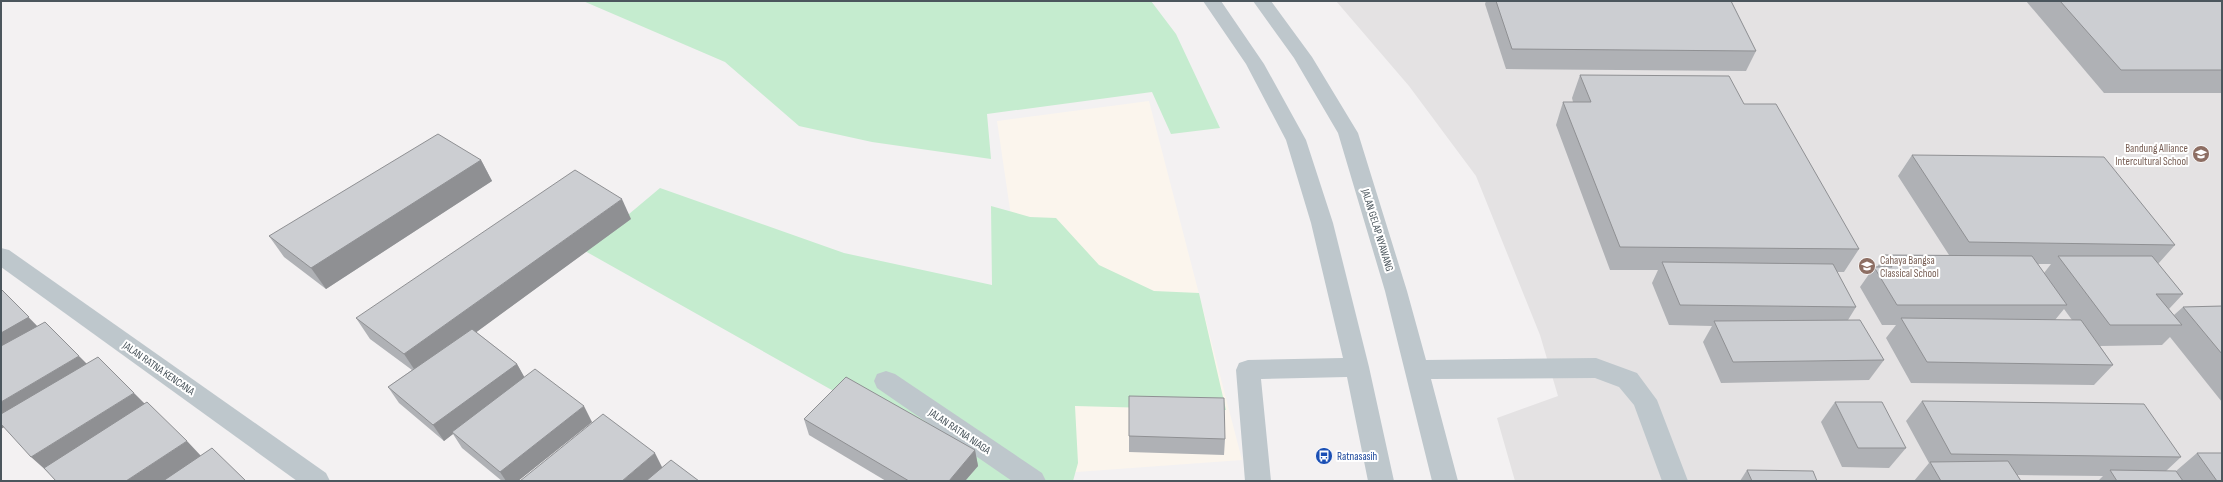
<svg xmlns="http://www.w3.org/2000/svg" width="2223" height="482" viewBox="0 0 2223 482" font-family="'Sofia Sans Condensed',sans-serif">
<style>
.commercial{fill:#fbf5ed}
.education{fill:#e4e2e3}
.green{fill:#c5eccf}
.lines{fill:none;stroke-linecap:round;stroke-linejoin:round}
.minor{fill:#bec7cc;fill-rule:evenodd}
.wall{fill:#afb1b5;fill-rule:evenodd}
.shaded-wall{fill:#8f9093}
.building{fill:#ccced2;stroke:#8f9093}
.labels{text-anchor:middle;stroke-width:4;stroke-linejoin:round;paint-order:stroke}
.education-label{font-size:11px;fill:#785e54;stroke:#fff;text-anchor:end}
.street-label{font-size:11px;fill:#4b565d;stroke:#fff}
.transit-label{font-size:11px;fill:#164399;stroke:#fff;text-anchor:start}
</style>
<rect width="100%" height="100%" fill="#f3f1f2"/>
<polygon class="commercial" points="1149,101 1242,460 1049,474 997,121"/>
<polygon class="education" points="1336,1 2222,1 2222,481 1515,481 1497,418 1558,396 1540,335 1476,176 1409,86"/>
<g class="green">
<polygon points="583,1 1151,1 1176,34 1220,128 1171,134 1152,92 987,114 991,159 872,142 799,126 725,62"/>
<polygon points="660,188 844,253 992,285 991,206 1030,217 1056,218 1099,265 1154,291 1199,293 1226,410 1075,406 1078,463 1073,481 966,481 965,465 585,251"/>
</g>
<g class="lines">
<g class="minor">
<polygon points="1203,1 1221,1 1264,64 1306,140 1333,223 1369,367 1394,481 1368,481 1347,377 1261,379 1271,481 1245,481 1236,370 1239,363 1248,360 1343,358 1311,223 1286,140 1246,64"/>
<polygon points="1253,1 1271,1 1312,57 1358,133 1407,291 1426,360 1596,358 1637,373 1657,400 1688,481 1662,481 1634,405 1619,387 1595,378 1431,379 1458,481 1432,481 1385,291 1338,133 1294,58"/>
<polygon points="1,248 9,250 326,473 330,481 297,481 1,267"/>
<polygon points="886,371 895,374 1042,473 1046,481 1012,481 877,388 874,381 877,374"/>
</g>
</g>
<g class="wall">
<polygon points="1486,1 1731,1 1756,51 1746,71 1506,69 1485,4"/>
<polygon points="2026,1 2222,1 2222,93 2104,93"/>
<polygon points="1580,75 1744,104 1859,249 1844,272 1837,272 1856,307 1848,320 1884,360 1869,380 1721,383 1703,342 1712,326 1669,325 1652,283 1658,270 1610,270 1556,125 1563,102 1573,102 1572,98"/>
<path d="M1912,155L2175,245L2158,264L2183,294L2169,309L2174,315L2183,307L2222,306V402L2170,337L2162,345L2100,346L2113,365L2094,385L1911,383L1886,338L1896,325H1882L1860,287L1874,267H1877L1885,255H1949L1898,176ZM2038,264H2051L2044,273ZM2064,309L2072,320H2055Z"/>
<polygon points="481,160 492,181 326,289 284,257 269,236"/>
<polygon points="631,219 476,332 517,364 524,377 592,422 518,481 502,481 462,448 453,434 444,441 399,403 388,387 412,370 370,339 356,318"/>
<polygon points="1129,396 1225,439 1224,455 1129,452"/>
<polygon points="1922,401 2181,457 2166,471 2176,471 2197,453 2222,481 2098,481 2103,476 2017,475 2021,481 1914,481 1929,463 1906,421"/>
<polygon points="1835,402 1906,448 1889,468 1842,467 1821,422"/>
<polygon points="804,419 975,450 978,466 965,481 886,481 809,435"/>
<polygon points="1747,470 1817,481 1740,481"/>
</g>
<g class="shaded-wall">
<polygon points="481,160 492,181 326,289 311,268"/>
<polygon points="622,199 631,219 418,375 404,354"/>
<polygon points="1,289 45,334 1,359"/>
<polygon points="79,356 95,372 1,429 1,402"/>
<polygon points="517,364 526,380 452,432 453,434 444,441 433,425"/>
<polygon points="134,393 150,409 49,473 31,457"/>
<polygon points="584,406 592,422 518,481 506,481 500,472"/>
<polygon points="187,441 202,457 166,481 126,481"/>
<polygon points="975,450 978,466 965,481 949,481"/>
<polygon points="655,453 663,469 649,481 622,481"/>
</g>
<g class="building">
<polygon points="1496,1 1731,1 1756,51 1512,49"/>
<polygon points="2060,1 2222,1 2222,70 2121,70"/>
<polygon points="1580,75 1729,76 1744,104 1776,104 1859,249 1620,247 1563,102 1591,102"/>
<polygon points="438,134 481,160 311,268 269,236"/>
<polygon points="1912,155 2104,157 2175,245 1969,242"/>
<polygon points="575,170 622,199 404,354 356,318"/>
<polygon points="1885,255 2032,256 2067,305 1897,305 1874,267 1892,267"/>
<polygon points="2058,256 2152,256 2183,294 2156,294 2182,325 2110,325"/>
<polygon points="1662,262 1833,264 1856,307 1680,305"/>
<polygon points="1,289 29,317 1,333"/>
<polygon points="2222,306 2222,354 2183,307"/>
<polygon points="1901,318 2081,320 2113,365 1927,362"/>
<polygon points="1860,320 1884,360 1733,362 1714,321"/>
<polygon points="45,322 79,356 1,402 1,346"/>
<polygon points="472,329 517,364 433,425 388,387"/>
<polygon points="98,357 134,393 31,457 1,424 1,414"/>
<polygon points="535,369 584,406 500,472 452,432"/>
<polygon points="846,377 975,450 949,481 909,481 804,419"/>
<polygon points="1129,396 1224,398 1225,439 1129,436"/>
<polygon points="1922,401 2144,404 2181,457 1951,454"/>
<polygon points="147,402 187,441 126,481 56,481 44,468"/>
<polygon points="1835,402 1882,402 1906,448 1858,448"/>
<polygon points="603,414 655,453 622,481 520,481"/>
<polygon points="212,448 246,481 163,481"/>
<polygon points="2197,453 2222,453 2222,481 2217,481"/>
<polygon points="671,460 699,481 646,481"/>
<polygon points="2008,461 2021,481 1941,481 1930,462"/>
<polygon points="1747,470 1813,471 1817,481 1752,481"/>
<polygon points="2110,470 2176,471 2183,481 2117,481"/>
</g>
<defs>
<g id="school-disc" transform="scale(0.9)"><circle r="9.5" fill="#8d6e63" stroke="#fff"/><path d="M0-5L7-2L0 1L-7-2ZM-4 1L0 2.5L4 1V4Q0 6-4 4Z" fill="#fff"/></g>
<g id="bus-disc" transform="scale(0.9)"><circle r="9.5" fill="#1a4fb4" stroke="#fff"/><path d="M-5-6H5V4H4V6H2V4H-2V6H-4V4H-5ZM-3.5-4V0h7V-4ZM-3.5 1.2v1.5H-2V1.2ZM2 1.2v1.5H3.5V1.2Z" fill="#fff"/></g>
</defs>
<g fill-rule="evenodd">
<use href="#school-disc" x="2201" y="154"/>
<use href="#school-disc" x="1867" y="266"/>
<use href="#bus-disc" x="1324" y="456"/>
</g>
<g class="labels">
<g class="education-label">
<text x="2188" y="152">Bandung Alliance<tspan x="2188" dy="13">Intercultural School</tspan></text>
<text x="1880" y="264" text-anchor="start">Cahaya Bangsa<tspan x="1880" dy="13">Classical School</tspan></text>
</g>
<g class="street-label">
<text transform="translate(1378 230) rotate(73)" y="4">JALAN GELAP NYAWANG</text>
<text transform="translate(159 368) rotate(35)" y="4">JALAN RATNA KENCANA</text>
<text transform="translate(960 431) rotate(34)" y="4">JALAN RATNA NIAGA</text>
</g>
<g class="transit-label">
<text x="1337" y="460">Ratnasasih</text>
</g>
</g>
<rect width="2223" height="482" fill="none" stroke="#4b565d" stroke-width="4"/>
</svg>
